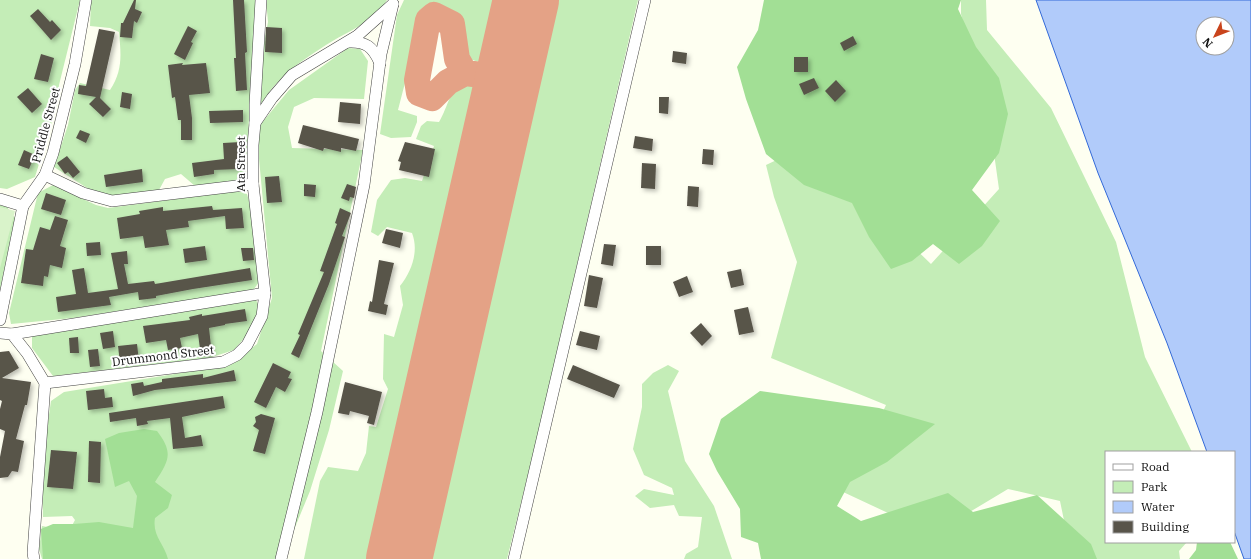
<svg xmlns="http://www.w3.org/2000/svg" width="1251" height="559" viewBox="0 0 1251 559" font-family="'IBM Plex Serif',serif">
<style>
.green{fill:#c4edb7}
.forest{fill:#a2df95}
.pitch{fill:#d9f3ca}
.water{fill:#b1cbfa;stroke:#3369d7;fill-rule:evenodd}
.lines{fill:none;stroke-linecap:round;stroke-linejoin:round}
.taxiway{stroke:#e4a286;stroke-width:26}
.runway{stroke:#e4a286;stroke-width:66}
.building{fill:#58544a;filter:url(#shadow)}
.minor-casing{stroke:#424242;stroke-width:12}
.minor{stroke:#fff;stroke-width:11}
.labels{text-anchor:middle;stroke-width:4;stroke-linejoin:round;paint-order:stroke}
.street-label{font-size:12px;fill:#0f0f0f;stroke:#fff}
</style>
<defs>
<filter id="shadow"><feDropShadow dx="2.5" dy="2.5" stdDeviation="2" flood-color="#0004"/></filter>
</defs>
<rect width="100%" height="100%" fill="#fefff1"/>
<g class="green">
<polygon points="0,0 80,0 59,85 57,105 35,177 7,189 0,188"/>
<path d="M91,0H257L245,179L215,185L195,186L181,174L165,179L159,190L120,197L95,193L54,167L68,125L75,90L80,83L110,90C123,70 121,55 119,32L110,28L90,26Z"/>
<path d="M266,0H387C373,23 348,31 326,45C309,56 290,68 277,83C270,89 266,98 260,105L263,48L268,22Z"/>
<path d="M404,0H517C510,28 508,77 468,58C465,46 466,32 462,21C455,7 431,0 420,10C416,17 418,28 417,35C412,60 404,85 398,110L417,116V122L411,137L391,138L380,134L397,15Z"/>
<polygon points="537,0 638,0 537,438 507,559 409,559 532,33"/>
<polygon points="961,0 986,0 987,30 1051,108 1116,242 1145,357 1192,452 1106,452 1106,542 1187,542 1179,551 1180,559 1072,559 1060,501 1008,489 933,534 826,484 864,452 886,405 771,358 797,262 774,197 766,165 808,145 931,264 999,189 991,132 961,14"/>
<path d="M348,48L360,49L368,61L364,99L314,98L294,107L288,127L292,148L363,150L321,351L343,371L329,430L310,491L282,559H42L39,549L42,526L69,531L75,520L72,516L43,517C42,477 45,440 51,401L64,392L230,365L257,344L272,298L258,148L260,125L289,90Z"/>
<path d="M469,81C487,84 489,87 492,104L387,559H304L320,481L328,467L358,471L366,453L369,426L376,427L388,389L383,379L384,334L394,337L403,305L400,286C412,271 419,251 412,233L387,227L378,236L371,232L377,200L391,180L405,178L422,181L434,146L416,139L421,126L427,121L439,122C449,106 449,86 469,81Z"/>
<polygon points="53,185 96,205 108,208 237,191 247,194 253,215 260,281 253,290 73,318 11,324 9,313 38,193"/>
<polygon points="0,205 7,207 15,218 0,290"/>
<polygon points="256,300 259,306 253,328 234,350 209,358 53,376 32,348 32,336"/>
<polygon points="668,365 679,371 668,391 685,461 714,506 732,559 684,559 686,554 698,547 702,517 679,516 674,505 650,508 635,496 644,489 674,495 672,488 644,475 633,449 642,407 642,384 653,373"/>
</g>
<g class="forest">
<polygon points="764,0 961,0 958,9 976,47 999,78 1008,114 999,153 972,190 1000,221 982,246 959,264 933,244 912,261 891,269 869,237 852,203 804,185 766,154 746,99 737,67 758,30"/>
<polygon points="760,391 879,408 935,424 887,462 850,482 837,506 861,521 948,493 973,512 1037,495 1091,544 1097,559 761,559 758,543 741,537 740,509 717,471 709,454 721,419"/>
<path d="M144,429L157,431C173,452 170,460 155,482L172,495L168,508L155,518C152,536 164,543 168,559H43L41,529L53,524H74L99,522L133,528L137,496L129,481L115,487L105,439L119,433Z"/>
<polygon points="1197,542 1230,542 1238,559 1189,559 1196,550"/>
</g>
<polygon class="pitch" points="0,207 15,211 0,268"/>
<path class="water" d="M1036,0H1251V559H1244L1234,531V452H1207L1167,343L1098,173ZM1203,24H1227V48H1203Z"/>
<g class="lines">
<polyline class="taxiway" points="465,73 457,59 452,24 434,15 428,20 417,80 419,93 432,98 448,82 465,73 508,78"/>
<polyline class="runway" points="399,559 526,0"/>
</g>
<g class="building">
<polygon points="134,0 136,0 135,9 142,12 137,23 134,21 132,38 120,37 121,23 123,23"/>
<polygon points="233,0 244,0 247,52 245,53 247,90 236,91 234,58 236,58"/>
<polygon points="38,9 50,22 52,20 61,30 51,40 30,16"/>
<polygon points="188,26 197,31 191,42 193,43 185,60 174,54"/>
<polygon points="266,27 282,28 282,53 265,52"/>
<polygon points="99,29 115,32 100,98 111,109 103,117 89,104 96,97 78,94 79,85 86,86"/>
<polygon points="853,36 857,44 844,51 840,43"/>
<polygon points="673,51 687,53 686,64 672,62"/>
<polygon points="41,54 54,58 48,82 34,79"/>
<rect x="794" y="57" width="14" height="15"/>
<polygon points="183,63 182,65 206,63 210,93 189,95 192,118 192,140 181,140 181,120 178,120 175,97 172,98 168,65"/>
<polygon points="814,78 819,88 804,95 799,84"/>
<polygon points="836,80 846,91 835,102 825,91"/>
<polygon points="28,88 42,104 32,113 17,97"/>
<polygon points="122,92 132,94 130,109 120,107"/>
<polygon points="659,97 669,97 668,114 659,113"/>
<polygon points="340,102 361,104 360,124 338,122"/>
<polygon points="243,110 243,122 210,123 209,111"/>
<polygon points="303,125 359,139 356,151 341,148 341,152 324,148 323,151 298,143"/>
<polygon points="80,130 90,134 86,143 76,138"/>
<polygon points="635,136 653,139 652,151 633,148"/>
<polygon points="241,142 242,150 238,151 239,169 214,170 214,174 194,177 192,163 224,159 223,143"/>
<polygon points="405,142 435,149 429,177 399,170 401,162 398,161"/>
<polygon points="703,149 714,150 713,165 702,164"/>
<polygon points="24,150 35,155 29,169 18,165"/>
<polygon points="67,156 80,172 73,178 68,172 65,174 57,163"/>
<polygon points="642,163 656,164 655,189 641,188"/>
<polygon points="142,169 143,182 106,187 104,175"/>
<polygon points="279,176 282,202 267,203 265,177"/>
<polygon points="304,184 316,185 315,197 304,196"/>
<polygon points="347,184 356,187 354,198 350,197 349,201 341,198"/>
<polygon points="688,186 699,187 698,207 687,206"/>
<polygon points="46,193 66,200 61,215 41,209"/>
<polygon points="212,206 213,210 242,208 244,228 226,229 225,216 188,221 189,227 166,230 169,245 145,248 143,236 120,239 117,218 140,214 139,211 163,207 163,211"/>
<polygon points="340,208 351,213 342,236 345,237 329,284 299,358 291,354 300,335 298,334 324,272 320,271 337,224 335,223"/>
<polygon points="55,216 68,220 60,246 66,248 62,268 50,265 48,277 44,276 43,286 21,283 26,249 33,250 40,227 50,230"/>
<polygon points="386,229 403,233 400,248 382,243"/>
<polygon points="100,242 101,255 87,256 86,243"/>
<polygon points="604,244 616,245 613,266 601,264"/>
<polygon points="205,246 207,260 185,263 183,249"/>
<rect x="646" y="246" width="15" height="19"/>
<polygon points="241,248 253,248 254,260 243,261"/>
<polygon points="127,251 128,264 124,264 128,284 154,281 155,284 250,268 252,280 193,289 156,296 156,298 139,300 138,292 109,297 111,305 58,312 56,297 76,294 72,270 84,268 88,293 118,289 111,253"/>
<polygon points="379,260 394,263 384,304 388,305 386,315 368,311 370,301 372,302"/>
<polygon points="741,269 744,285 731,288 727,272"/>
<polygon points="589,275 603,278 597,308 584,306"/>
<polygon points="687,276 693,292 679,297 673,282"/>
<polygon points="748,307 754,332 739,335 734,310"/>
<polygon points="245,309 247,321 225,324 225,325 209,328 212,355 201,356 198,334 180,338 182,348 168,350 166,340 146,343 143,326 190,320 189,317 202,314 202,316"/>
<polygon points="701,323 712,336 702,346 690,333"/>
<polygon points="113,331 115,347 103,349 100,333"/>
<polygon points="580,331 600,336 597,350 576,345"/>
<polygon points="78,337 79,353 70,353 69,338"/>
<polygon points="137,344 139,361 120,363 118,346"/>
<polygon points="98,349 100,366 90,367 88,350"/>
<polygon points="9,351 19,368 2,378 31,382 27,405 25,405 16,439 24,441 18,472 12,471 8,477 0,478 0,457 5,431 0,429 0,409 2,401 0,400 0,352"/>
<polygon points="273,363 291,372 288,378 292,379 285,392 276,387 266,408 254,402"/>
<polygon points="573,365 620,385 614,398 567,379"/>
<polygon points="234,370 236,381 155,390 133,396 131,384 143,382 144,386 162,382 162,379 203,374 203,378"/>
<polygon points="345,382 382,392 374,425 367,423 369,416 350,411 349,415 338,413"/>
<polygon points="104,389 105,398 112,397 113,407 88,410 86,391"/>
<polygon points="223,396 225,408 182,417 185,438 201,435 203,446 173,449 170,418 147,421 148,424 137,426 136,418 110,422 109,413"/>
<polygon points="261,414 275,418 265,454 253,451 259,430 253,426 256,422 255,417"/>
<polygon points="89,441 101,442 100,483 88,482"/>
<polygon points="51,450 77,452 73,489 47,487"/>
</g>
<g class="lines">
<g class="minor-casing">
<g id="minor">
<path d="M348,42C366,41 373,47 380,63"/>
<polyline points="255,123 255,104 261,0"/>
<polyline points="45,175 83,193 112,201 253,184"/>
<polyline points="0,199 23,206"/>
<polyline points="0,320 23,206 45,175 53,153 75,64 86,0"/>
<polyline points="0,333 12,334 27,353 45,383 33,553 34,559"/>
<polyline points="12,334 265,293"/>
<polyline points="45,383 223,362 237,355 247,345 262,316 265,293 253,184 253,145 255,123 272,98 292,75 357,36 393,4"/>
<polyline points="281,559 317,412 364,185 381,54 393,4"/>
<polyline points="514,559 645,0"/>
</g>
</g>
<use href="#minor" class="minor"/>
</g>
<g class="labels">
<g class="street-label">
<text transform="translate(46 125) rotate(-75)" y="4">Priddle Street</text>
<text transform="translate(241 164) rotate(-90)" y="4">Ata Street</text>
<text transform="translate(163 356) rotate(-7)" y="4">Drummond Street</text>
</g>
</g>
<rect x="1105" y="451" width="130" height="92" fill="#ffffff" stroke="#9f9f9f"/>
<rect x="1113" y="464" width="20" height="6" fill="#ffffff" stroke="#9f9f9f"/>
<text x="1141" y="471" font-size="12" fill="#0f0f0f">Road</text>
<rect x="1113" y="481" width="20" height="12" fill="#c4edb7" stroke="#9f9f9f"/>
<text x="1141" y="491" font-size="12" fill="#0f0f0f">Park</text>
<rect x="1113" y="501" width="20" height="12" fill="#b1cbfa" stroke="#9f9f9f"/>
<text x="1141" y="511" font-size="12" fill="#0f0f0f">Water</text>
<rect x="1113" y="521" width="20" height="12" fill="#58544a" stroke="#9f9f9f"/>
<text x="1141" y="531" font-size="12" fill="#0f0f0f">Building</text>
<g transform="translate(1215 36) rotate(227)"><circle r="19" fill="#ffffff" stroke="#9f9f9f"/>
<path d="M0-3L7 15L0 10L-7 15Z" fill="#c9441c"/>
<text y="-6" font-size="11" font-weight="bold" text-anchor="middle" fill="#0f0f0f">N</text>
</g>
</svg>
